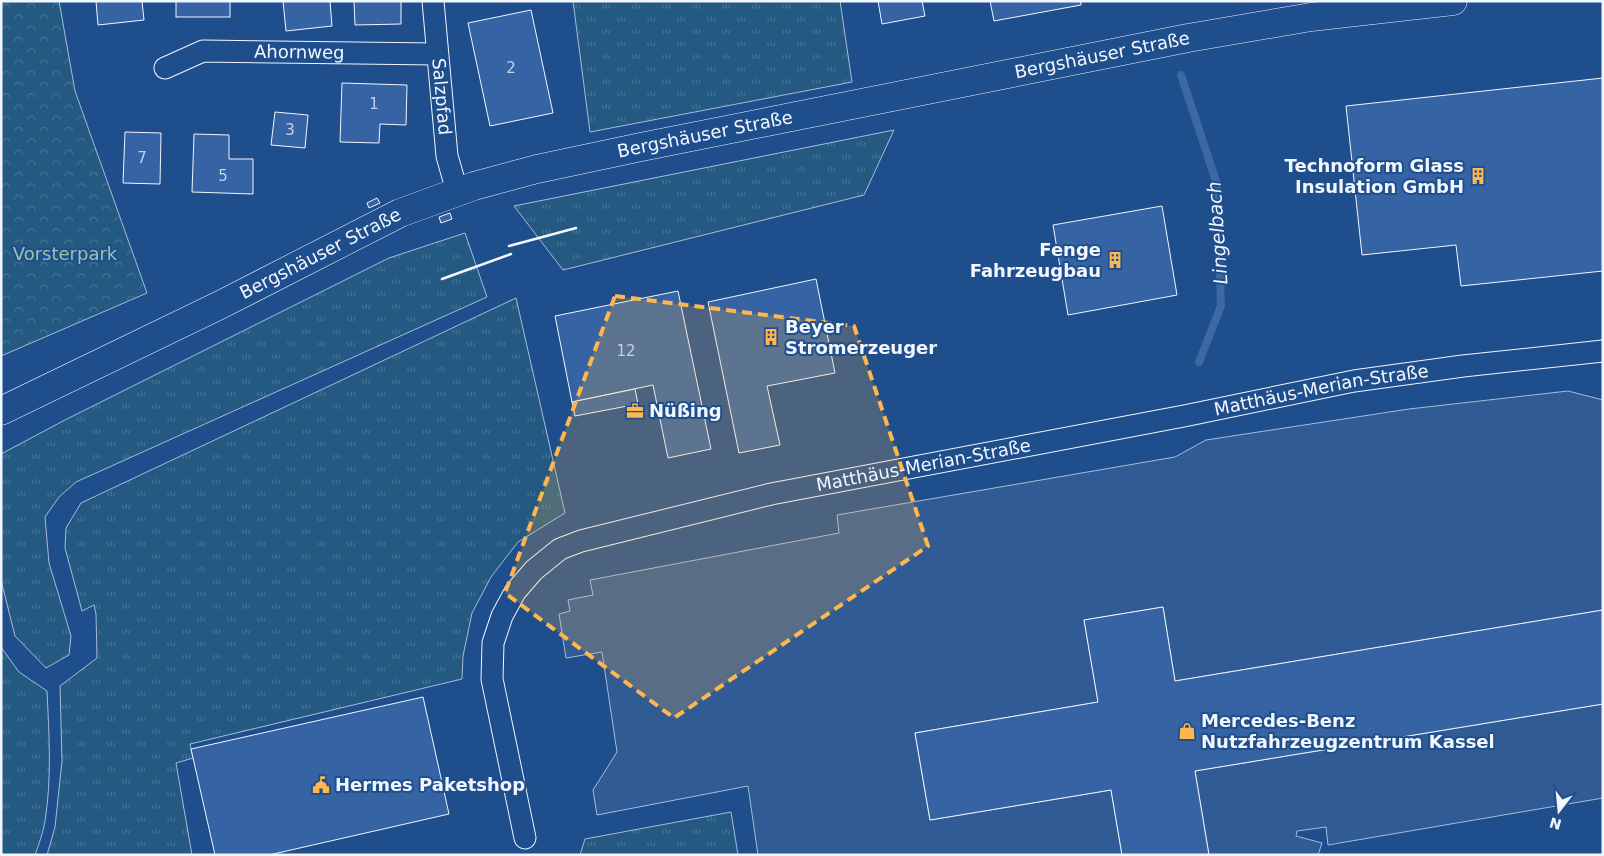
<svg xmlns="http://www.w3.org/2000/svg" width="1604" height="856" viewBox="0 0 1604 856" font-family="'DejaVu Sans',sans-serif">
<style>
.grass{fill:url(#grass-tufts);stroke:#a8bbd7}
.forest{fill:url(#forest-crowns);stroke:#a8bbd7}
.parking{fill:#305b95;stroke:#a8bbd7}
.lines{fill:none;stroke-linecap:round;stroke-linejoin:round}
.stream{stroke:#3b69a3;stroke-width:8}
.building{fill:#3563a3;stroke:#f2f6ff}
.minor-casing{stroke:#f2f6ff;stroke-width:23}
.secondary-casing{stroke:#f2f6ff;stroke-width:29}
.minor{stroke:#1f4e8c;stroke-width:21}
.secondary{stroke:#1f4e8c;stroke-width:28}
.wall{stroke:#f2f6ff;stroke-width:2.5}
.marked{fill:#ffb74d;fill-opacity:0.2;stroke:#ffb74d;stroke-width:4;stroke-dasharray:10 6;stroke-linejoin:round}
.labels{text-anchor:middle;stroke-width:4;stroke-linejoin:round;paint-order:stroke}
.number-label{font-size:15px;fill:#c3d1e8}
.street-label{font-size:18px;fill:#f2f6ff;stroke:#1f4e8c}
.poi-label{font-size:18px;font-weight:bold;fill:#f2f6ff;stroke:#1f4e8c;text-anchor:start}
.park-label{font-size:18px;fill:#97c8a6;stroke:#1f4e8c}
.water-label{font-size:19px;font-style:italic;fill:#f2f6ff;stroke:#1f4e8c}
</style>
<defs>
<pattern id="grass-tufts" width="24" height="20" patternUnits="userSpaceOnUse" patternTransform="scale(1.25)"><rect width="24" height="20" fill="#245a82"/><path d="M3 7l-1-3M5 7V3M7 7l1-3M15 17l-1-3M17 17v-4M19 17l1-3" fill="none" stroke="#447295"/></pattern>
<pattern id="forest-crowns" width="20" height="18" patternUnits="userSpaceOnUse" patternTransform="scale(1.25)"><rect width="20" height="18" fill="#245a82"/><path d="M2 6a3 3 0 1 1 6 0M12 15a3 3 0 1 1 6 0" fill="none" stroke="#447295"/></pattern>
</defs>
<rect width="100%" height="100%" fill="#1f4e8c"/>
<g class="grass">
<polygon points="573,1 840,1 852,82 590,132"/>
<polygon points="894,130 864,195 563,270 514,206"/>
<polygon points="465,233 487,297 76,482 59,497 45,517 49,563 71,636 69,655 46,668 15,636 1,580 1,454 63,421 389,258"/>
<polygon points="516,298 565,513 518,542 491,577 472,613 463,656 462,679 190,744 193,758 176,763 192,855 47,855 55,827 62,761 60,686 97,658 96,614 94,605 82,611 65,548 66,528 81,503"/>
<path d="M1,647L19,672L47,691C49,734 52,778 45,821C43,833 39,844 35,855H1Z"/>
<polygon points="731,812 738,855 580,855 585,839"/>
</g>
<polygon class="forest" points="1,1 59,1 75,91 147,293 1,356"/>
<g class="parking">
<polygon points="1568,391 1603,400 1603,610 1175,681 1163,607 1084,620 1098,702 915,733 930,820 1111,790 1122,855 758,855 748,786 597,815 593,790 617,752 602,652 566,658 559,614 570,611 568,600 593,595 590,580 839,533 837,515 1175,457 1206,440 1409,409"/>
<polygon points="1603,704 1603,798 1328,845 1326,827 1297,831 1296,836 1322,843 1318,855 1209,855 1195,771"/>
</g>
<g class="lines">
<polyline class="stream" points="1181,75 1217,184 1221,306 1199,362"/>
</g>
<g class="building">
<polygon points="96,1 142,1 144,20 98,25"/>
<rect x="176" y="1" width="54" height="16"/>
<polygon points="283,1 330,1 332,26 286,31"/>
<polygon points="354,1 401,1 401,24 355,25"/>
<polygon points="878,1 922,1 925,16 882,24"/>
<polygon points="990,1 1081,1 1081,5 994,21"/>
<polygon points="531,10 553,113 490,126 468,23"/>
<polygon points="1603,78 1603,271 1461,286 1456,245 1362,255 1346,106"/>
<polygon points="342,83 407,85 406,125 380,124 379,143 340,142"/>
<polygon points="275,112 308,115 305,148 271,145"/>
<polygon points="125,132 161,133 160,184 123,183"/>
<polygon points="194,134 229,135 229,159 253,159 253,194 192,192"/>
<polygon points="377,198 380,203 369,208 367,203"/>
<polygon points="1162,206 1177,295 1068,315 1053,225"/>
<polygon points="450,213 452,219 441,223 439,217"/>
<polygon points="816,279 835,373 767,386 780,445 739,453 708,302"/>
<polygon points="678,291 711,449 668,458 653,385 572,402 555,316"/>
<polygon points="635,389 638,404 575,416 572,402"/>
<polygon points="1163,607 1175,681 1603,610 1603,704 1195,771 1209,855 1122,855 1111,790 930,820 915,733 1098,702 1084,620"/>
<polygon points="423,697 449,814 269,855 215,855 191,749"/>
</g>
<g class="lines">
<g class="minor-casing">
<g id="minor">
<path id="s1" d="M433,1L447,156L457,191"/>
<path id="s2" d="M165,68L203,51L437,54"/>
<path id="s3" d="M525,838L492,679L493,643L502,616L515,592L534,570L560,549L581,541L771,494L1184,416L1354,381L1463,366L1603,351"/>
</g>
</g>
<g class="secondary-casing">
<g id="secondary">
<path id="s4" d="M1,411L220,305L400,213L474,186L537,169L641,147L1188,38L1311,17L1453,1"/>
</g>
</g>
<use href="#minor" class="minor"/>
<use href="#secondary" class="secondary"/>
<g class="wall">
<polyline points="509,246 576,228"/>
<polyline points="442,279 511,254"/>
</g>
</g>
<path class="marked" d="M615,296L854,326L928,546L674,718L505,593Z"/>
<defs>
<g id="building-bare" transform="scale(1.35)"><path d="M-4-6H4V6H1V3H-1V6H-4ZM-2.5-4.3h1.7v1.8h-1.7ZM.8-4.3h1.7v1.8H.8ZM-2.5-1h1.7V.8h-1.7ZM.8-1h1.7V.8H.8Z" fill="#ffb74d" stroke="#1f4e8c" stroke-width="2.5" paint-order="stroke"/></g>
<g id="office-bare" transform="scale(1.35)"><path d="M-6-3h4V-5.5h4V-3h4V5H-6ZM-1-4.5V-3h2v-1.5ZM-6 0V1H6V0Z" fill="#ffb74d" stroke="#1f4e8c" stroke-width="2.5" paint-order="stroke"/></g>
<g id="shop-bare" transform="scale(1.35)"><path d="M-5-2.5h2.3a2.7 3.5 0 0 1 5.4 0H5L5.5 6h-11ZM-1.5-2.5h3a1.5 2.3 0 0 0-3 0Z" fill="#ffb74d" stroke="#1f4e8c" stroke-width="2.5" paint-order="stroke"/></g>
<g id="civic-bare" transform="scale(1.35)"><path d="M-.6-6.5H3V-4.5H.6V-3L4-1V1h2V6H-6V1h2V-1L-.6-3ZM-1.2 2.5V6h2.4V2.5Z" fill="#ffb74d" stroke="#1f4e8c" stroke-width="2.5" paint-order="stroke"/></g>
</defs>
<g fill-rule="evenodd">
<use href="#building-bare" x="1478" y="176"/>
<use href="#building-bare" x="1115" y="260"/>
<use href="#building-bare" x="771" y="337"/>
<use href="#office-bare" x="635" y="411"/>
<use href="#shop-bare" x="1187" y="731"/>
<use href="#civic-bare" x="321" y="785"/>
</g>
<g class="labels">
<g class="number-label">
<text x="511" y="73">2</text>
<text x="374" y="109">1</text>
<text x="290" y="135">3</text>
<text x="142" y="163">7</text>
<text x="223" y="181">5</text>
<text x="626" y="356">12</text>
</g>
<g class="street-label">
<text dy="6" stroke="none"><textPath href="#s2" startOffset="138">Ahornweg</textPath></text>
<text dy="6" stroke="none"><textPath href="#s4" startOffset="1166">Bergshäuser Straße</textPath></text>
<text dy="6" stroke="none"><textPath href="#s1" startOffset="96">Salzpfad</textPath></text>
<text dy="6" stroke="none"><textPath href="#s4" startOffset="761">Bergshäuser Straße</textPath></text>
<text dy="6" stroke="none"><textPath href="#s4" startOffset="356">Bergshäuser Straße</textPath></text>
<text dy="6" stroke="none"><textPath href="#s3" startOffset="1095">Matthäus-Merian-Straße</textPath></text>
<text dy="6" stroke="none"><textPath href="#s3" startOffset="690">Matthäus-Merian-Straße</textPath></text>
</g>
<g class="poi-label">
<text x="1464" y="172" text-anchor="end">Technoform Glass<tspan x="1464" dy="21">Insulation GmbH</tspan></text>
<text x="1101" y="256" text-anchor="end">Fenge<tspan x="1101" dy="21">Fahrzeugbau</tspan></text>
<text x="785" y="333">Beyer<tspan x="785" dy="21">Stromerzeuger</tspan></text>
<text x="649" y="417">Nüßing</text>
<text x="1201" y="727">Mercedes-Benz<tspan x="1201" dy="21">Nutzfahrzeugzentrum Kassel</tspan></text>
<text x="335" y="791">Hermes Paketshop</text>
</g>
<g class="park-label">
<text x="65" y="260">Vorsterpark</text>
</g>
<g class="water-label">
<text transform="translate(1217 233) rotate(-94)" y="7">Lingelbach</text>
</g>
</g>
<rect width="1604" height="856" fill="none" stroke="#f2f6ff" stroke-width="5"/>
<g transform="translate(1559 811) rotate(196)" stroke="#1f4e8c" stroke-width="4" paint-order="stroke">
<path d="M0-4L9 19L0 12L-9 19Z" fill="#f2f6ff"/>
<text y="-8" font-size="14" font-weight="bold" text-anchor="middle" fill="#f2f6ff">N</text>
</g>
</svg>
